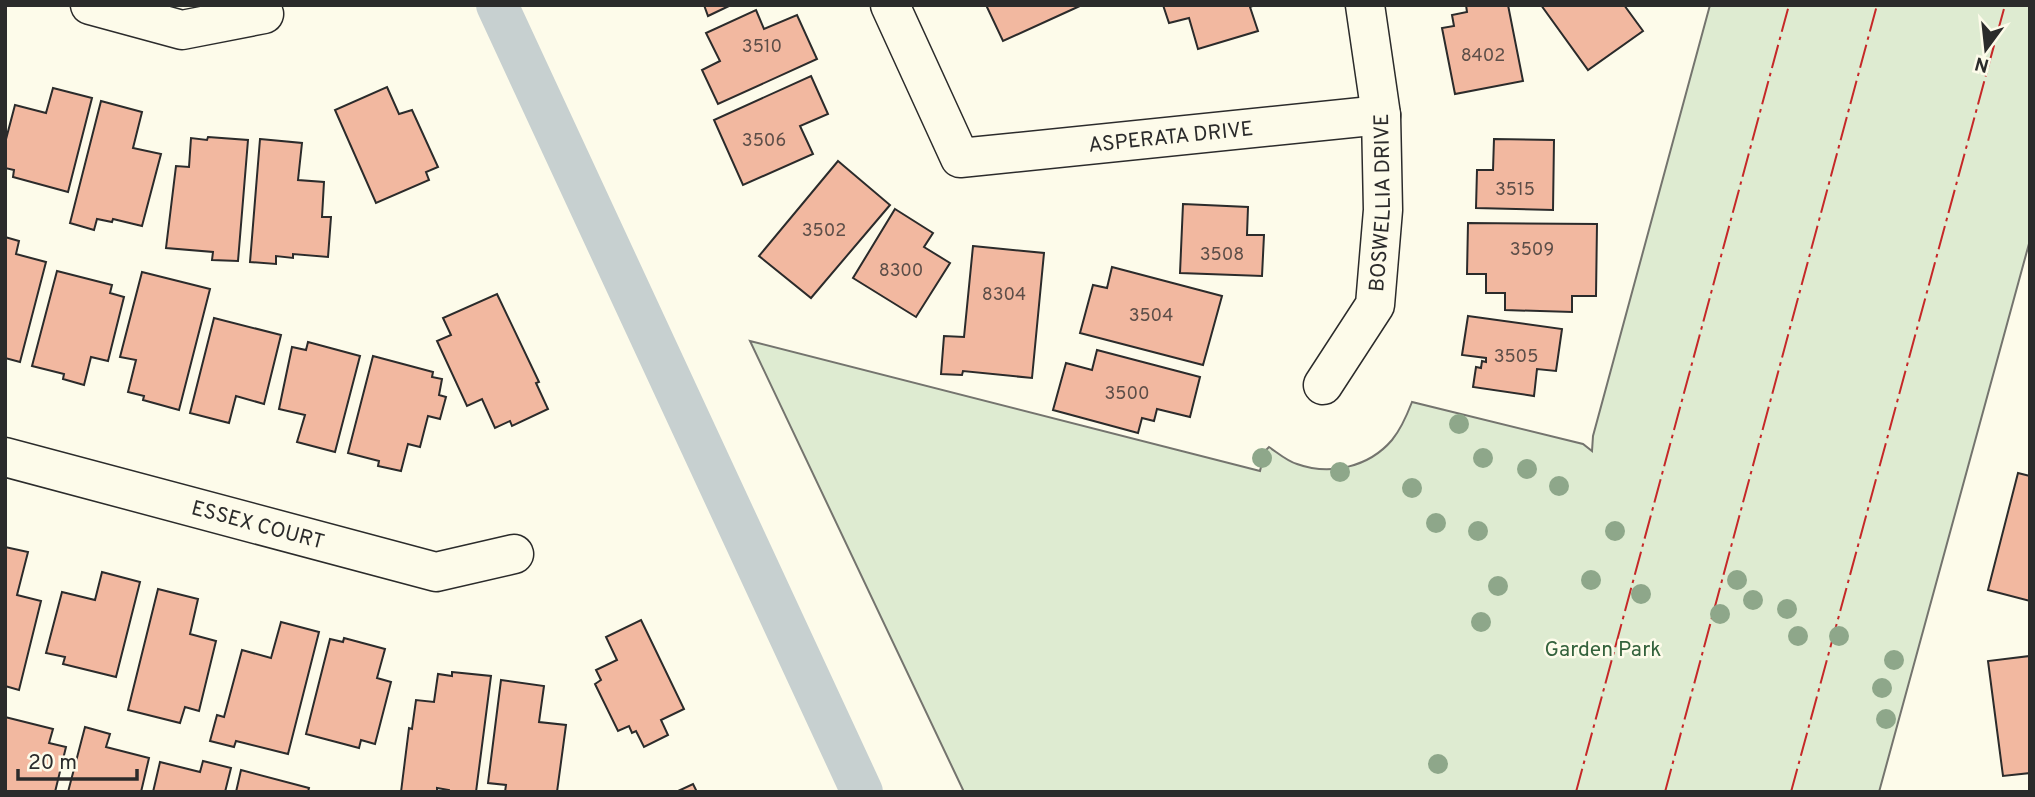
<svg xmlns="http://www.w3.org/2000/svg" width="2035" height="797" viewBox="0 0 2035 797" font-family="Overpass,sans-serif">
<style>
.green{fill:#deebd1;stroke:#74746e;stroke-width:2}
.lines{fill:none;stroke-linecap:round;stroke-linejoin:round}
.canal{stroke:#c7d0d0;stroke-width:42}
.building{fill:#f2b8a0;stroke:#2b2b2b;stroke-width:2}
.minor-casing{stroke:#2b2b2b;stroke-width:41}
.minor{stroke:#fdfbea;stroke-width:38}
.power{stroke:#c62828;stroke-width:2;stroke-dasharray:24 5 3.5 5;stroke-linecap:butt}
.tree{fill:#8ea78a}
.labels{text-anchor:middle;stroke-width:5;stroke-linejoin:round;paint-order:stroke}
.number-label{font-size:18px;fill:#5d4e48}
.street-label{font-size:21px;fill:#2b2b2b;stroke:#fdfbea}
.park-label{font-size:21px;fill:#34623c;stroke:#fdfbea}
</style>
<rect width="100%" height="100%" fill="#fdfbea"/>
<path class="green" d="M1710,5H2030V240L1879,792H964L750,341L1260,471L1265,451L1269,447C1278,453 1287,461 1297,464C1330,476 1369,467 1392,440C1401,429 1407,415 1412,402L1583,444L1592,451L1593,436Z"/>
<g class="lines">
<polyline class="canal" points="497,5 862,792"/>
</g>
<g class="building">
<polygon points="704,5 731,5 708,16"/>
<polygon points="986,5 1082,5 1003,41"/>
<polygon points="1163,5 1255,5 1250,7 1258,31 1198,49 1189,18 1169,23"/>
<polygon points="1466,5 1508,5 1523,81 1455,94 1442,28 1454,26 1452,15 1467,12"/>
<polygon points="1541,5 1624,5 1643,31 1588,70"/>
<polygon points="756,10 764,29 797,15 817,59 718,104 702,70 720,61 706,33"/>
<polygon points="811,76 828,114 800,126 813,154 743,185 714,120"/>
<polygon points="387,87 399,114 412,110 438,167 426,172 429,180 376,203 335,110"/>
<polygon points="53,88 92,98 68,192 13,177 14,170 5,168 5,143 15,105 46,113"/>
<polygon points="101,101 142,112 133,148 161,154 142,226 113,219 112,222 97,219 94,230 70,223"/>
<polygon points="208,137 248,140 238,261 212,260 213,252 166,248 176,166 189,167 191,138 207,140"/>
<polygon points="260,139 302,143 298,180 324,182 322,217 331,217 328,257 293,254 293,258 276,256 276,264 250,262"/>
<polygon points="1494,139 1554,140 1553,210 1476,208 1477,170 1493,170"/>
<polygon points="838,161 890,205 811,298 759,256"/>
<polygon points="1183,204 1248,207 1247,235 1264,235 1262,276 1180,273"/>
<polygon points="895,209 933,233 924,247 950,263 916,317 853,278"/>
<polygon points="1468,223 1597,224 1596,296 1572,296 1572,312 1505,310 1505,293 1486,293 1486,274 1467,274"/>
<polygon points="5,237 19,241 16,254 46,262 20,362 5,358"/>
<polygon points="973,246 1044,253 1032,378 963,371 962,375 941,374 944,336 964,337"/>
<polygon points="1112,267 1222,296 1203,365 1080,333 1093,285 1107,288"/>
<polygon points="57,271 112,285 110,293 124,297 108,361 91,357 84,385 63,379 64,374 32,366"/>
<polygon points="142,272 210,289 179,410 143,400 144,396 128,392 136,360 120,357"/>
<polygon points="497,294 539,382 536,383 548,409 512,426 510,421 495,428 482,399 467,406 437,341 451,335 443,318"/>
<polygon points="1468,316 1562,329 1556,371 1537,369 1534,396 1473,387 1476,367 1481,368 1482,361 1486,362 1486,358 1462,355"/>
<polygon points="214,318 281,335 264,404 236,396 229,423 190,413"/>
<polygon points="308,342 360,356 335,452 297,442 305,415 279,409 292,347 306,350"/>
<polygon points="1097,350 1200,377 1190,417 1157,409 1154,421 1142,418 1138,433 1053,410 1066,363 1092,370"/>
<polygon points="373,356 433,372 432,377 442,379 439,395 446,397 440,419 428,416 420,447 408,444 401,471 378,466 379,461 348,453"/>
<polygon points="2018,473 2030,476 2030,601 1988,590"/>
<polygon points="5,547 28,552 17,595 41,601 19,690 5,686"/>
<polygon points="102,572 140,582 116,677 63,664 65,657 46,653 62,592 95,600"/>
<polygon points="158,589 198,599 190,634 216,641 199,711 185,707 180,723 128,710"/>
<polygon points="641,620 684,709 661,720 668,735 644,747 636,731 632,733 629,726 618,731 595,684 601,680 596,670 617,660 606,637"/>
<polygon points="281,622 319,632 288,754 236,741 234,747 210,741 217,715 224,717 242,650 271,658"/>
<polygon points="344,638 385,649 377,678 391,682 375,744 361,740 359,748 306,734 330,639 343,642"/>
<polygon points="2030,656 2030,773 2003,776 1988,661"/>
<polygon points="452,672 491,676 476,792 449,792 449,790 437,788 437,792 401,792 409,728 412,729 416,700 434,702 438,674 452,676"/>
<polygon points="501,680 544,686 539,722 566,725 557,792 505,792 506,785 488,783"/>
<polygon points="5,717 53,729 49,743 66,747 55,792 5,792"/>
<polygon points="85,727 110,734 106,747 149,758 141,792 68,792"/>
<polygon points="203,761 231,768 225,792 153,792 160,762 200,772"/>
<polygon points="241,770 309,788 308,792 236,792"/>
<polygon points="693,784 697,792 676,792"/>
</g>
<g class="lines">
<g class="minor-casing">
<g id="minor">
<polyline points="90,5 182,30 264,14"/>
<path id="s1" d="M890,5L960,158L1381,115"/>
<path id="s2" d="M1323,385L1375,305L1383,210L1381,115L1365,5"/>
<path id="s3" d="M5,457L436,572L514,554"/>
</g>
</g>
<use href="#minor" class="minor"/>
<g class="power">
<polyline points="1576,792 1789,5"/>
<polyline points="1665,792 1877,5"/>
<polyline points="1791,792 2005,5"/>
</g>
</g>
<g class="tree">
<circle cx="1459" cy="424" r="10"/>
<circle cx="1262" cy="458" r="10"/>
<circle cx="1483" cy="458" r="10"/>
<circle cx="1527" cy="469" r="10"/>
<circle cx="1340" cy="472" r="10"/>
<circle cx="1559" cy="486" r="10"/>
<circle cx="1412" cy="488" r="10"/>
<circle cx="1436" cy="523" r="10"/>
<circle cx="1478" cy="531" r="10"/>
<circle cx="1615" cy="531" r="10"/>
<circle cx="1591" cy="580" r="10"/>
<circle cx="1737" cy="580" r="10"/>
<circle cx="1498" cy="586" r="10"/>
<circle cx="1641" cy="594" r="10"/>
<circle cx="1753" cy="600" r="10"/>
<circle cx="1787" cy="609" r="10"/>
<circle cx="1720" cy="614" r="10"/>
<circle cx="1481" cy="622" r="10"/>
<circle cx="1798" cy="636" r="10"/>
<circle cx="1839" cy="636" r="10"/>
<circle cx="1894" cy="660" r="10"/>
<circle cx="1882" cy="688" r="10"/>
<circle cx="1886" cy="719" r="10"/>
<circle cx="1438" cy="764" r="10"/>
</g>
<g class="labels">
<g class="number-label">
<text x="762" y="52">3510</text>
<text x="1483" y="61">8402</text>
<text x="764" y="146">3506</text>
<text x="1515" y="195">3515</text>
<text x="824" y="236">3502</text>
<text x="1532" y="255">3509</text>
<text x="1222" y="260">3508</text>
<text x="901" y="276">8300</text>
<text x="1004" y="300">8304</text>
<text x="1151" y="321">3504</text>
<text x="1516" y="362">3505</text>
<text x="1127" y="399">3500</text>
</g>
<g class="street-label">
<text dy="7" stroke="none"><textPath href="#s1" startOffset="380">ASPERATA DRIVE</textPath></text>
<text dy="7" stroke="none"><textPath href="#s2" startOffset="198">BOSWELLIA DRIVE</textPath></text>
<text dy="7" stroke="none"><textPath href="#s3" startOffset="262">ESSEX COURT</textPath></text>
</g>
<g class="park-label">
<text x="1603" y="656">Garden Park</text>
</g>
</g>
<rect width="2035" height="797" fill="none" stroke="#2b2b2b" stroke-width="14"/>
<g transform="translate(1986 49) rotate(195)" stroke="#fdfbea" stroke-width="5" paint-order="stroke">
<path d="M0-5L12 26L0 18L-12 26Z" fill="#2b2b2b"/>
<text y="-10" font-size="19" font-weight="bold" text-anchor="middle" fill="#2b2b2b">N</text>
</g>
<path d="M18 769v10h119v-10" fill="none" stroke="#2b2b2b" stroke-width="3.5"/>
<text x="28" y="769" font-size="21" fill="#2b2b2b" stroke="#fdfbea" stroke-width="5" paint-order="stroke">20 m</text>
</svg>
